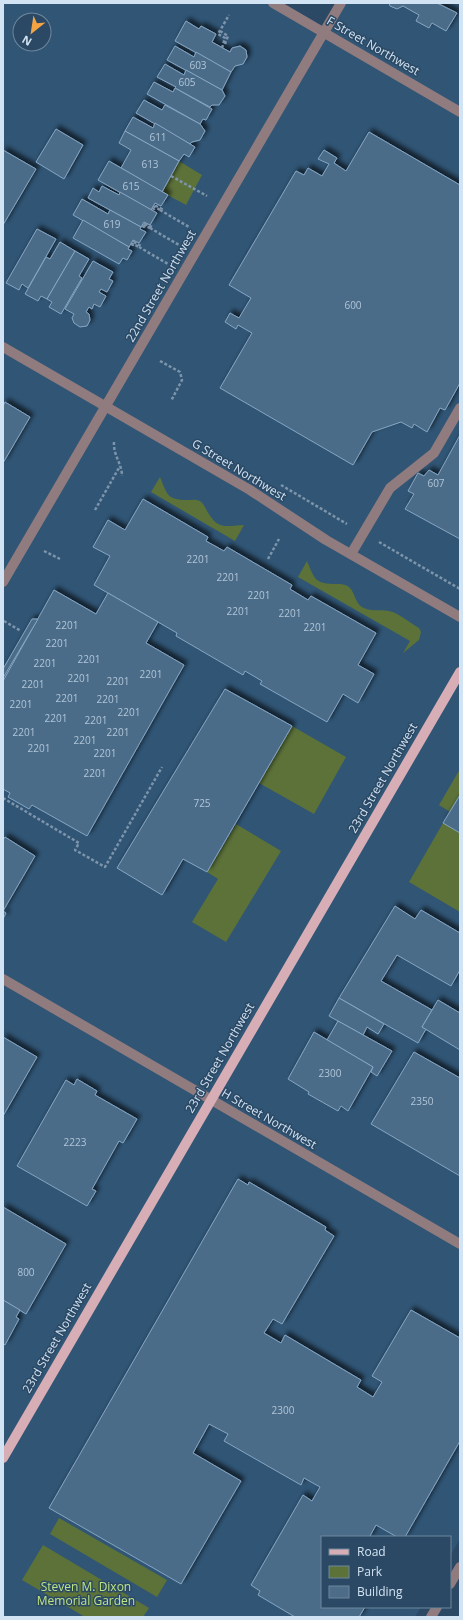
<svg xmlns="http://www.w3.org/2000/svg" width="463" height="1620" viewBox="0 0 463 1620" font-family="'Open Sans',sans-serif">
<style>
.built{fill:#305575;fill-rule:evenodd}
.green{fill:#5c7239}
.building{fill:#4c6c88;stroke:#85a6c4;filter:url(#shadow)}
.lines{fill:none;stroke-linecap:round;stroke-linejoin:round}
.path{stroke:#7d94aa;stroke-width:2.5;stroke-dasharray:3 2;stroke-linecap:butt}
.minor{stroke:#907b7f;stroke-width:10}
.major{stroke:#d7aeb5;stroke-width:10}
.path-bridge{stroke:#7d94aa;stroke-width:2.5;stroke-dasharray:3 2;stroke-linecap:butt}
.labels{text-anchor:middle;stroke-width:3;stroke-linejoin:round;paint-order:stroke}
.number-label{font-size:10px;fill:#b0c5d8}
.street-label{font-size:12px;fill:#d2e3f3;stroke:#2b4964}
.park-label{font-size:12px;fill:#bee486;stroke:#2b4964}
</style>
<defs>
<filter id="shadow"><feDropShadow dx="3.5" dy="-3.5" stdDeviation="2" flood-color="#0009"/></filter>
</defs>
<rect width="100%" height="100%" fill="#2b4964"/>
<path class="built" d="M3,3H270L325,35L345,3H460V1539L450,1556V1537H322V1607H421L415,1617H3ZM20,20H44V44H20Z"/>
<g class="green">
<polygon points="179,161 202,175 186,205 162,192"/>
<path d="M160,477C167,494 167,500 187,500C192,500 196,499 200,501C203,503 205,507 207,511C218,530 224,526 244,525L235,541L151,492Z"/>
<path d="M307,561C315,580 315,584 337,584C341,584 345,584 349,587C355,592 355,603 362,607C370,612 380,609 389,611C399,613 410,623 419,628L421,632L419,640L403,653L410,641L298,577Z"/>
<polygon points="292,726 346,757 314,814 259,783"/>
<polygon points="460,769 460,795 450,812 439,805"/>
<polygon points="443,823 460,833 460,912 409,882"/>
<polygon points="236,824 281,851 226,942 192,922 218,879 207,872"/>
<polygon points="59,1518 167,1580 157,1597 50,1534"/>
<polygon points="43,1545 149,1608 143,1617 85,1617 22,1580"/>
</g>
<g class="building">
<polygon points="389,3 437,3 457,13 446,31 432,23 429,28 416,21 419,15 403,6 397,9 390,6"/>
<polygon points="186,21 199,29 201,26 216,34 212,42 230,52 232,48 240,46 246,50 247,57 243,64 235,66 231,72 175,41"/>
<polygon points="175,46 194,57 196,52 231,72 222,90 167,60"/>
<polygon points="165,64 184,75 186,70 222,90 225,96 219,105 212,105 210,107 175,88 176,87 157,77"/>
<polygon points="154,82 173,92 175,88 212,109 206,120 203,119 200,124 147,94"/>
<polygon points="144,100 162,110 165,105 200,124 205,131 200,140 192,142 190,144 136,113"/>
<polygon points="133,117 153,128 155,123 195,147 189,157 184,154 179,161 125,131"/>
<polygon points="56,129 83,145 64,179 36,162"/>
<polygon points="125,131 179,161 162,192 121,168 131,150 119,143"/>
<polygon points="369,132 460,185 460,383 445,410 440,408 427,432 414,424 412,428 401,422 372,432 353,465 220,388 252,333 238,325 236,329 225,322 230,313 239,318 251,298 229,285 296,171 304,175 308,168 322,176 329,164 318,159 324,150 337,158 334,163 346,171"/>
<polygon points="3,150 36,169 3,225"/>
<polygon points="109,161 168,195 161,206 155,203 151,210 98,180"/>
<polygon points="102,186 119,195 120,192 157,213 150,225 144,222 141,227 88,198 93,188 99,192"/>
<polygon points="82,199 108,214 110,210 141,227 140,229 146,232 139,243 133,240 129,247 73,215"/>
<polygon points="83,220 129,247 128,249 132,251 127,260 123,258 119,264 73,238"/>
<polygon points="37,229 56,239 28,288 22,284 19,290 6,283"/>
<polygon points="60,242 75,251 47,299 41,296 38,301 25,294 46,257 50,259"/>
<polygon points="75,251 89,259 79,276 82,278 61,314 49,307 52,302 47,299"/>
<polygon points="93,261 113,272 109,279 113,281 107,292 101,289 99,292 106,296 100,307 94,304 92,309 89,307 86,312 89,314 90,320 87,326 80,327 74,323 72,318 74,314 65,309"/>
<polygon points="5,402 30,417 3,463 3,406"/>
<polygon points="460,435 460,539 405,509 414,494 408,491 418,473 424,476 429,470 438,475"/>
<polygon points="143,499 208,537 206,541 224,551 227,547 292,585 290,589 308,600 311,596 376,633 358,665 374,674 358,703 343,694 327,722 260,684 262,681 245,671 243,675 176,636 177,633 94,585 110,556 93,547 108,520 125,530"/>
<polygon points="54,590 96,614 108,593 158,622 146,643 184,665 87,836 32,805 29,809 8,797 10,793 3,789 3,681"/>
<polygon points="32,619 38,619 3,678 3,669"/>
<polygon points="225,689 292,726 207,872 183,859 162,895 117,868"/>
<polygon points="460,795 460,833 443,823"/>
<polygon points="5,837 35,856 3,911 6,913 3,919 3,840"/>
<polygon points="395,906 415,919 421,910 460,933 460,970 451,986 397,955 381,981 432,1010 422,1027 426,1029 418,1043 339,998"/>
<polygon points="339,998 384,1024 378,1034 367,1027 363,1035 329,1016"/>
<polygon points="438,1000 460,1013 460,1050 422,1027"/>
<polygon points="338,1021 392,1051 377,1076 371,1072 373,1067 327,1040"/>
<polygon points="314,1032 373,1067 348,1111 341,1106 338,1111 308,1094 309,1092 288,1079"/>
<polygon points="3,1037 37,1057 3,1116"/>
<polygon points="414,1052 460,1078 460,1176 371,1124"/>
<polygon points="77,1079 97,1091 95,1095 137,1119 123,1143 119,1141 92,1189 96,1191 87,1206 17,1166 66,1080 74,1085"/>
<polygon points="238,1179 248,1185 249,1182 326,1227 325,1230 334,1236 282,1324 273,1319 264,1333 281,1343 285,1335 361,1380 357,1387 373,1397 382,1382 372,1376 411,1310 460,1338 460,1441 405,1537 397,1537 376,1525 370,1536 372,1537 322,1537 322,1607 365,1607 359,1617 295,1617 258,1595 260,1591 251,1585 303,1495 312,1501 320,1487 304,1478 301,1485 224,1441 228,1434 209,1424 193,1453 241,1481 181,1584 49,1508"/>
<polygon points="3,1207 66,1244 26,1314 3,1300"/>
<polygon points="3,1300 20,1310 16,1317 19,1319 5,1345 3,1344"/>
</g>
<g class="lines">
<g class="path">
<polyline points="220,31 228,36 225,44"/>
<polyline points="222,48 225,38 218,34 229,15"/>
<polyline points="171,176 207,196"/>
<polyline points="152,208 154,209 156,206 162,209 161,211"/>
<polyline points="160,210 189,227"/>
<polyline points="142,226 144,227 145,224 152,227 151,229"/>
<polyline points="150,228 179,245"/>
<polyline points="131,244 133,245 134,242 141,246 140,247"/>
<polyline points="139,247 168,264"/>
<polyline points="160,361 180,372 182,380 171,401"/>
<path d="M114,442C113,455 122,464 122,476"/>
<polyline points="281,485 347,524"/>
<polyline points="95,510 120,466"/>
<polyline points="379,542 460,589"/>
<polyline points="44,551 60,559"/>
<polyline points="268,559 279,539"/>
<polyline points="4,621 21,631"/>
<polyline points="3,798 79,843 75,850 105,867 162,767"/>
</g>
<g class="minor">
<polyline points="273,3 460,112"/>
<polyline points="3,347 250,490 326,540 460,617"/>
<polyline points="351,554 390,488 434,453 460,408"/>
<polyline points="3,582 341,3"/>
<polyline points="3,979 460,1244"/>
<polyline points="450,1584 460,1567"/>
<polyline points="431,1617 437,1607"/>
</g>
<polyline class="major" points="3,1458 460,672"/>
<g class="path-bridge">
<polyline points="153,206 160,210"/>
<polyline points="143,225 150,228"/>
<polyline points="131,243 139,247"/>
</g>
</g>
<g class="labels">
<g class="number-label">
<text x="198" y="69">603</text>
<text x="187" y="86">605</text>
<text x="158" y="141">611</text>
<text x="150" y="168">613</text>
<text x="131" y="190">615</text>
<text x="112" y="228">619</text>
<text x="353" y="309">600</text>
<text x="436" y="487">607</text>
<text x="198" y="563">2201</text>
<text x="228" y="581">2201</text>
<text x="259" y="599">2201</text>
<text x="238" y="615">2201</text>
<text x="290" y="617">2201</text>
<text x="67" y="629">2201</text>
<text x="315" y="631">2201</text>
<text x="57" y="647">2201</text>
<text x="89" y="663">2201</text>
<text x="45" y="667">2201</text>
<text x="151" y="678">2201</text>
<text x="79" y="682">2201</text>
<text x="118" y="685">2201</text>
<text x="33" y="688">2201</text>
<text x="67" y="702">2201</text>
<text x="108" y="703">2201</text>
<text x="21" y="708">2201</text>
<text x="129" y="716">2201</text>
<text x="56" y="722">2201</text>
<text x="96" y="724">2201</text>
<text x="24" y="736">2201</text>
<text x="118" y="736">2201</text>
<text x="85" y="744">2201</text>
<text x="39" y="752">2201</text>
<text x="105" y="757">2201</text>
<text x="95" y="777">2201</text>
<text x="202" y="807">725</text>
<text x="330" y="1077">2300</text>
<text x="422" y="1105">2350</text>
<text x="75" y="1146">2223</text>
<text x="26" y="1276">800</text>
<text x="283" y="1414">2300</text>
</g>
<g class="street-label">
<text transform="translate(373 46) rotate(30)" y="4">F Street Northwest</text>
<text transform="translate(161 286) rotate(-60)" y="4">22nd Street Northwest</text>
<text transform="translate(239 470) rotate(31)" y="4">G Street Northwest</text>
<text transform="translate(383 778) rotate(-60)" y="4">23rd Street Northwest</text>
<text transform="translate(220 1058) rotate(-60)" y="4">23rd Street Northwest</text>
<text transform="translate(269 1119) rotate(30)" y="4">H Street Northwest</text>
<text transform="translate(57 1338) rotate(-60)" y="4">23rd Street Northwest</text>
</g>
<g class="park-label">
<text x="86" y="1591">Steven M. Dixon<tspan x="86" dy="14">Memorial Garden</tspan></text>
</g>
</g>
<rect width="463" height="1620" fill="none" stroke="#d2e3f3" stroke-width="8"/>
<rect x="321" y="1536" width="130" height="72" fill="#2b4964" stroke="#6e879d"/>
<rect x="329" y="1549" width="20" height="6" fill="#d7aeb5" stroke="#6e879d"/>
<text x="357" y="1556" font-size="12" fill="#d2e3f3">Road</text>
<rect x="329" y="1566" width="20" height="12" fill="#5c7239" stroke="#6e879d"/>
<text x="357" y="1576" font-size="12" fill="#d2e3f3">Park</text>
<rect x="329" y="1586" width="20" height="12" fill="#4c6c88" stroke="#6e879d"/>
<text x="357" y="1596" font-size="12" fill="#d2e3f3">Building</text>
<g transform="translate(32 32) rotate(210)"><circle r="19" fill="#2b4964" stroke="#6e879d"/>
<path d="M0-3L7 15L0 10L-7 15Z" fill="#f4a344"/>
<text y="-6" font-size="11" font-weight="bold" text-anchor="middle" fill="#d2e3f3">N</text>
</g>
</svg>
